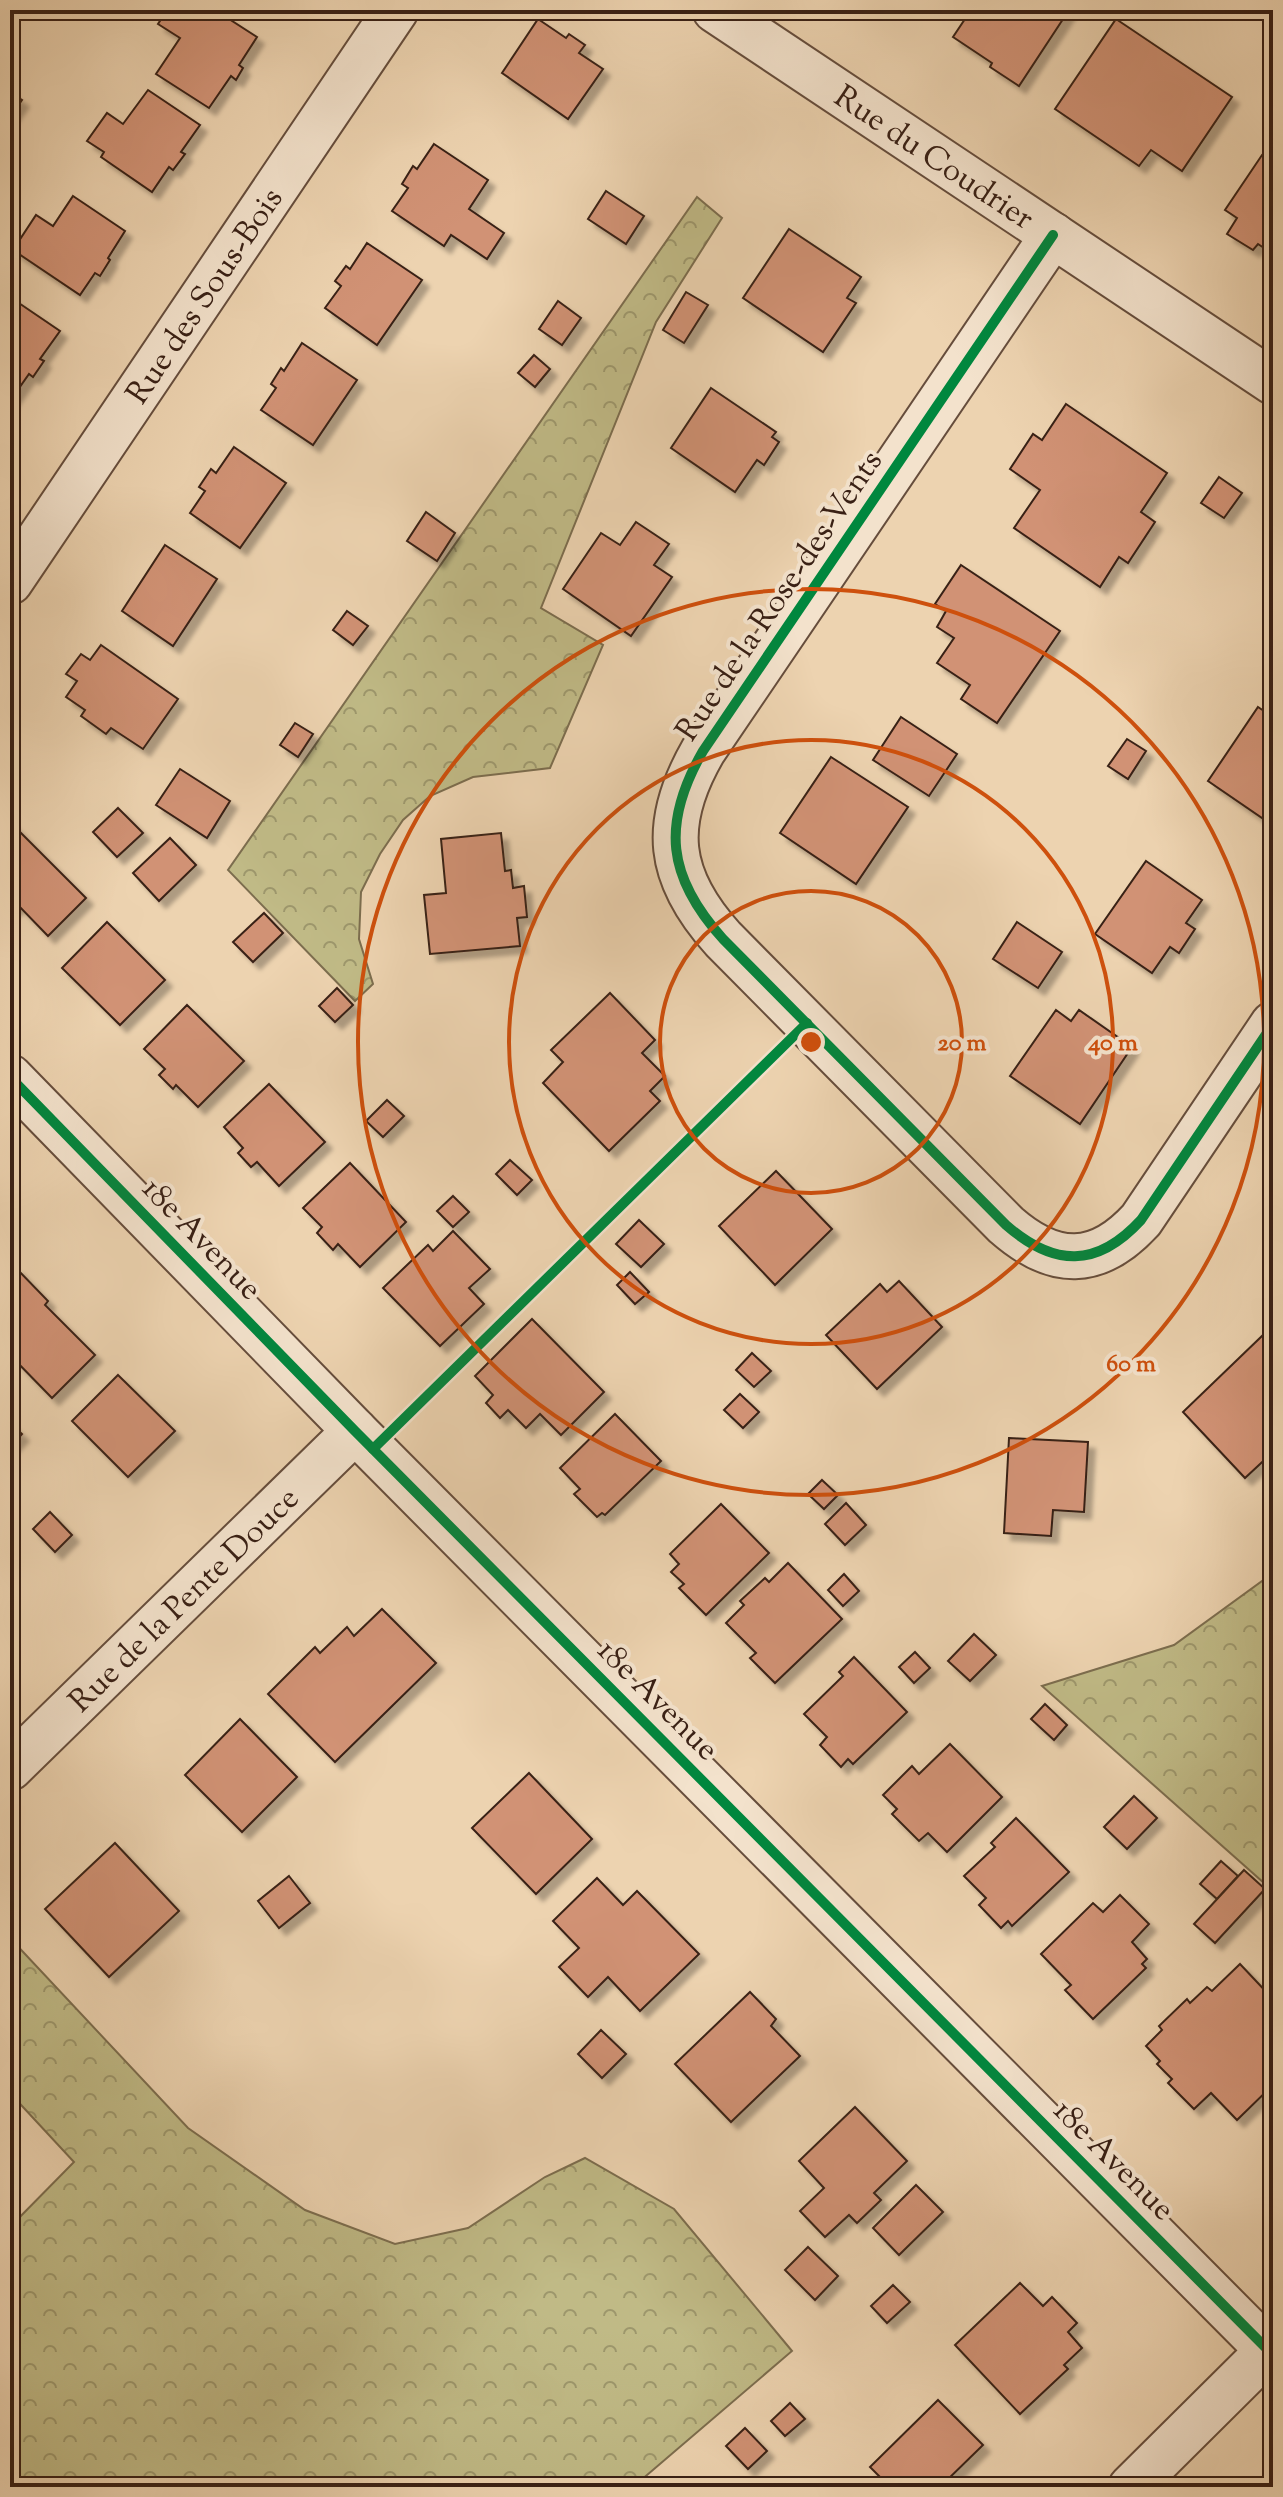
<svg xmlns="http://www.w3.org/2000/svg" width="1283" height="2497" viewBox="0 0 1283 2497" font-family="'Sorts Mill Goudy',serif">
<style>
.forest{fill:url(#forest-crowns);stroke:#7c6d4e;stroke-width:2}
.building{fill:#d19274;stroke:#392015;stroke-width:2;filter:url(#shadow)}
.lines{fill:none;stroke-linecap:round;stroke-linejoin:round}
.minor-casing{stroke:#664d3c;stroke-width:48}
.minor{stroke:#f3e2cc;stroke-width:44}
.cycleway-casing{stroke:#f3e2cc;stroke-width:15}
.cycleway{stroke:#00873e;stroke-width:10}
.ring{fill:none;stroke:#ce500d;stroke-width:4}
.labels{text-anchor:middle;stroke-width:8;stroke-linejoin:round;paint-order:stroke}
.street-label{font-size:32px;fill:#392015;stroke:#f3e2cc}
.centre{fill:#ce500d;stroke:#f3e2cc;stroke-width:4}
.ring-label{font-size:24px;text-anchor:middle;font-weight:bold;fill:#ce500d;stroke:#f3e2cc;stroke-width:8;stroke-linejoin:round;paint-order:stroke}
</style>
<defs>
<pattern id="forest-crowns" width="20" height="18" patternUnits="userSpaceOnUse" patternTransform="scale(2)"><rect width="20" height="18" fill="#c0ba86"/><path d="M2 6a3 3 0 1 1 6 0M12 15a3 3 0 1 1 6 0" fill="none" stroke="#9d976c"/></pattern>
<filter id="shadow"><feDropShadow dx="7" dy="7" stdDeviation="2" flood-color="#0004"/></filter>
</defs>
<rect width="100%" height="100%" fill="#edd3b0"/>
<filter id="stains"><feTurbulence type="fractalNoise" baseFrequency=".0025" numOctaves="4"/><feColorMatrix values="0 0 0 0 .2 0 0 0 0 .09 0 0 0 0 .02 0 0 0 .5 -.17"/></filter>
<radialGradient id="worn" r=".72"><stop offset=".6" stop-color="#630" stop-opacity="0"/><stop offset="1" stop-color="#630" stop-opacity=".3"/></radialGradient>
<g class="forest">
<polygon points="697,197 722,218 656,322 541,608 603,645 550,768 473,777 430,796 403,820 380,854 361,892 359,939 373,984 355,1001 228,870"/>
<polygon points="1273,1573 1273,1891 1042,1686 1174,1645"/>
<polygon points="10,1938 188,2128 305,2210 395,2244 468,2228 545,2177 585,2158 674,2209 792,2351 633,2487 10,2487 10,2227 74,2162 10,2093"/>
</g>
<g class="building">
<polygon points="167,10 215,10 257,37 239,65 243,68 236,80 231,76 209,108 156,74 180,38 158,24"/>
<polygon points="971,10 1069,10 1019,86 990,67 992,63 953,37"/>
<polygon points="538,19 566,38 569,34 585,45 579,53 603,69 568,119 502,73"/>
<polygon points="1116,19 1232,97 1182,171 1151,150 1139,166 1055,109"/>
<polygon points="148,90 200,125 181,152 185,154 173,170 169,167 152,192 101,157 104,152 87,141 107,113 123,124"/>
<polygon points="10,92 22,100 10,117"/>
<polygon points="434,144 488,180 469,209 504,233 487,259 451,235 444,246 392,211 408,188 402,184 413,166 417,169"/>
<polygon points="1262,155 1273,162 1273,254 1258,244 1253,250 1227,234 1237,218 1225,210"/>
<polygon points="606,191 644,216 626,244 588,219"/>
<polygon points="73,196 125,231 108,258 110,260 100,276 95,273 80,295 13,250 36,215 53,226"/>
<polygon points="789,229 861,277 847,298 856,303 823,352 743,298"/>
<polygon points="367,243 422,280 377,345 325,308 341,286 335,281 346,266 350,269"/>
<polygon points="686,292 708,305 684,343 663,330"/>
<polygon points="10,297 60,331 40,359 44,361 33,377 29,374 10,401"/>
<polygon points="558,301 581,318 562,345 539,329"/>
<polygon points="302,343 357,380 313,445 261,410 276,388 271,384 281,368 284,371"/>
<polygon points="534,355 550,369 535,387 518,373"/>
<polygon points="711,388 776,432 772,437 779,442 764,465 757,460 735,492 671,448"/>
<polygon points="1066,404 1167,473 1141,512 1155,522 1128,563 1119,557 1100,587 1014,528 1040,490 1010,469 1033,434 1042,440"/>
<polygon points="234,447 286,483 240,548 190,513 205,491 199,487 211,469 216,473"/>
<polygon points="1219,477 1242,493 1224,518 1201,503"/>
<polygon points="426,512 455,533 437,561 407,541"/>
<polygon points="636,522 669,544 654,565 672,577 631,636 563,589 601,533 620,545"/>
<polygon points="165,545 217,579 173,646 122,611"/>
<polygon points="961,565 1060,631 997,723 961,699 970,685 937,663 954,638 937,627 946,611 935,604"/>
<polygon points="347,611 368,626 353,645 333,630"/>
<polygon points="101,645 178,699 143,749 111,728 106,734 81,716 85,710 66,697 77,681 66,674 81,654 90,660"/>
<polygon points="1258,707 1273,717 1273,807 1265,820 1208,781"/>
<polygon points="901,717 957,754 929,796 873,760"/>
<polygon points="295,723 313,734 298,757 280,745"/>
<polygon points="1127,739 1146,751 1128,779 1108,766"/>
<polygon points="831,757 908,807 856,884 780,833"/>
<polygon points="180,769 230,801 207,838 156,805"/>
<polygon points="118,808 143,833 117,857 93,832"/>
<polygon points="10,822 86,898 48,936 18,905 10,911"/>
<polygon points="501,833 505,871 511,870 513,888 524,886 527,917 517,918 520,946 430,954 424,895 446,893 441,839"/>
<polygon points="170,838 196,865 159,901 133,873"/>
<polygon points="1146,861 1202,900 1186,923 1195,929 1179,953 1170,947 1152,973 1095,934"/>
<polygon points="264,913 283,933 253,962 233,942"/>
<polygon points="107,922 165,980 120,1025 62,968"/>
<polygon points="1017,922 1062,952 1038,988 993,959"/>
<polygon points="337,988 353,1005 335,1022 319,1006"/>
<polygon points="610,993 655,1040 642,1053 665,1076 650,1091 660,1101 609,1151 543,1083 563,1062 551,1050"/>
<polygon points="187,1005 244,1061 198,1107 176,1085 173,1089 159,1075 165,1069 144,1049"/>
<polygon points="1056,1010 1071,1021 1079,1010 1132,1047 1080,1124 1010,1076"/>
<polygon points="269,1084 325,1142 279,1186 257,1162 251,1167 238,1153 243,1148 224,1127"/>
<polygon points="387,1100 404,1116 383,1137 366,1121"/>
<polygon points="510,1160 532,1180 517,1195 496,1174"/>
<polygon points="350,1163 406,1222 360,1267 338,1244 333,1250 317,1233 322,1227 303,1208"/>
<polygon points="776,1171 832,1229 775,1285 719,1226"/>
<polygon points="453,1196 469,1212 453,1227 437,1211"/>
<polygon points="639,1220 664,1244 641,1267 616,1244"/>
<polygon points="1273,1229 1273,1245 1265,1240"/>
<polygon points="453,1231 490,1269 469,1288 484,1304 440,1346 383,1288 428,1245 433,1251"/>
<polygon points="15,1267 48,1301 45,1305 95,1355 52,1398 10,1355 10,1272"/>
<polygon points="630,1272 649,1292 635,1304 617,1285"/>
<polygon points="899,1281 942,1327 877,1389 826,1335 880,1284 887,1292"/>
<polygon points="532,1319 604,1392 561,1435 540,1414 526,1428 508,1410 500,1418 486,1403 493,1395 475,1376"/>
<polygon points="1262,1336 1273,1347 1273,1452 1245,1478 1183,1412"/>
<polygon points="752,1353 771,1371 754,1387 736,1370"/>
<polygon points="118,1375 175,1431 128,1477 72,1421"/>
<polygon points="740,1394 759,1412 743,1428 724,1410"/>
<polygon points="615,1414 661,1461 605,1515 602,1513 597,1517 574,1494 580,1489 560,1468"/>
<polygon points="10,1423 22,1434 10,1447"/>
<polygon points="1009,1438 1088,1442 1084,1512 1053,1510 1051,1536 1004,1533"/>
<polygon points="822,1480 838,1495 824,1509 808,1494"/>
<polygon points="846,1503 866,1525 845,1545 825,1524"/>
<polygon points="721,1504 769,1553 706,1615 679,1588 684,1584 671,1572 679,1564 670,1554"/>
<polygon points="50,1512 72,1535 55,1552 33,1529"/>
<polygon points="788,1563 842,1619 775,1683 750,1658 756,1653 726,1623 744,1605 740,1601 765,1578 769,1582"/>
<polygon points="844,1574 859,1591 843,1606 828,1590"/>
<polygon points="382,1609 436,1663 335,1762 268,1694 315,1647 320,1653 347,1627 354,1636"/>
<polygon points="974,1634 996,1655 970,1681 948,1661"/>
<polygon points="915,1652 930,1668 914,1683 899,1667"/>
<polygon points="854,1657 907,1712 853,1764 848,1759 841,1767 820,1745 827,1737 804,1714 843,1676 839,1672"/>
<polygon points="1045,1704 1067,1725 1054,1740 1031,1719"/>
<polygon points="240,1719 297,1777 242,1832 185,1775"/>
<polygon points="950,1744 1002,1797 947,1852 928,1833 919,1841 892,1814 897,1809 883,1795 912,1766 919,1774"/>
<polygon points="529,1773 592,1839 536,1894 472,1828"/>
<polygon points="1134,1796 1157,1818 1127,1849 1104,1827"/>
<polygon points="1016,1818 1069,1872 1012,1926 1008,1921 1001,1928 979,1905 986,1898 964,1876 995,1847 991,1843"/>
<polygon points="115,1843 179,1911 109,1977 45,1909"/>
<polygon points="1221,1861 1238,1876 1217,1899 1200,1884"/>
<polygon points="1244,1870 1265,1889 1215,1943 1194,1924"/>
<polygon points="289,1876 310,1903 279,1928 258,1901"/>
<polygon points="597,1878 623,1905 637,1891 699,1954 640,2011 608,1977 588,1997 559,1967 579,1948 553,1921"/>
<polygon points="1120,1895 1149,1924 1132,1942 1147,1959 1142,1964 1146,1968 1093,2019 1065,1990 1071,1985 1041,1954 1093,1903 1103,1912"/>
<polygon points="1240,1964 1273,1999 1273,2038 1266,2045 1273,2052 1273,2085 1237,2120 1211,2093 1194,2109 1168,2083 1172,2079 1157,2064 1160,2061 1146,2046 1162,2030 1159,2026 1187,1999 1190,2003 1207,1987 1212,1991"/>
<polygon points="750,1992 776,2019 771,2026 800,2056 731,2122 675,2064"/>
<polygon points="601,2030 626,2054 602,2078 578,2054"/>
<polygon points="855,2107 907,2161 874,2193 881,2200 857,2223 849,2215 825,2237 800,2211 824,2188 799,2161"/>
<polygon points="916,2185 943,2212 899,2255 873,2228"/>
<polygon points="808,2247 838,2276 815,2300 785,2270"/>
<polygon points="1020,2283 1043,2306 1052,2297 1077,2323 1068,2332 1082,2348 1064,2365 1068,2369 1020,2414 955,2345"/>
<polygon points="893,2285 910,2302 887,2323 871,2306"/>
<polygon points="938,2400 983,2445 940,2487 890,2487 870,2467"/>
<polygon points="790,2403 805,2419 785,2436 771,2421"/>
<polygon points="745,2428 767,2451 748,2469 726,2446"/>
</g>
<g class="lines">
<g class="minor-casing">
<g id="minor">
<path id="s1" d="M715,10L1273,382"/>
<path d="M1053,235L703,751C661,824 667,877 723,939L1006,1225C1054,1267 1097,1268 1141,1220L1273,1024"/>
<path id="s2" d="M10,582L396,10"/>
<polyline points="10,1077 355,1431 1273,2355"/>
<path id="s3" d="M10,1768L355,1431"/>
<polyline points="1131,2487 1269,2350"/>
</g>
</g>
<use href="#minor" class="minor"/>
<g class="cycleway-casing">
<g id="cycleway">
<path d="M1053,235L703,751C661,824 667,877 723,939L1006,1225C1054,1267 1097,1268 1141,1220L1273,1024"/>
<polyline points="10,1077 355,1431 1273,2355"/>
<polyline points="373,1449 807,1023"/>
</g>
</g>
<use href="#cycleway" class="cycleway"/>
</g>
<g class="ring">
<circle cx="811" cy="1042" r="151"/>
<circle cx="811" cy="1042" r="302"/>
<circle cx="811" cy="1042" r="453"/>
</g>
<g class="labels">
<g class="street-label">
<text dy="11" stroke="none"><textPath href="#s1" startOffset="264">Rue du Coudrier</textPath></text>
<text dy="11" stroke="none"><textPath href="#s2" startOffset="346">Rue des Sous-Bois</textPath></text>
<text transform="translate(778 595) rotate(-56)" y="11">Rue de la Rose-des-Vents</text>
<text transform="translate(203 1238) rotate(46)" y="11">18e Avenue</text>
<text dy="11" stroke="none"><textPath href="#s3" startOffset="242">Rue de la Pente Douce</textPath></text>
<text transform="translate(659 1699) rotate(45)" y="11">18e Avenue</text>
<text transform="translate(1115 2159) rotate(45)" y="11">18e Avenue</text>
</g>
</g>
<circle cx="811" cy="1042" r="12" class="centre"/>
<g class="ring-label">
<text x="962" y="1050">20 m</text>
<text x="1113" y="1050">40 m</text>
<text x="1131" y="1371">60 m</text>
</g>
<rect width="1283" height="2497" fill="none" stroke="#edd3b0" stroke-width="40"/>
<rect x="12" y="12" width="1259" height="2473" fill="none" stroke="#392015" stroke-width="4"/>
<rect x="20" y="20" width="1243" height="2457" fill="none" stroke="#392015" stroke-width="2"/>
<rect width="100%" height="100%" filter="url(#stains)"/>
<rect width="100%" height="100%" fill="url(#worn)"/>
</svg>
